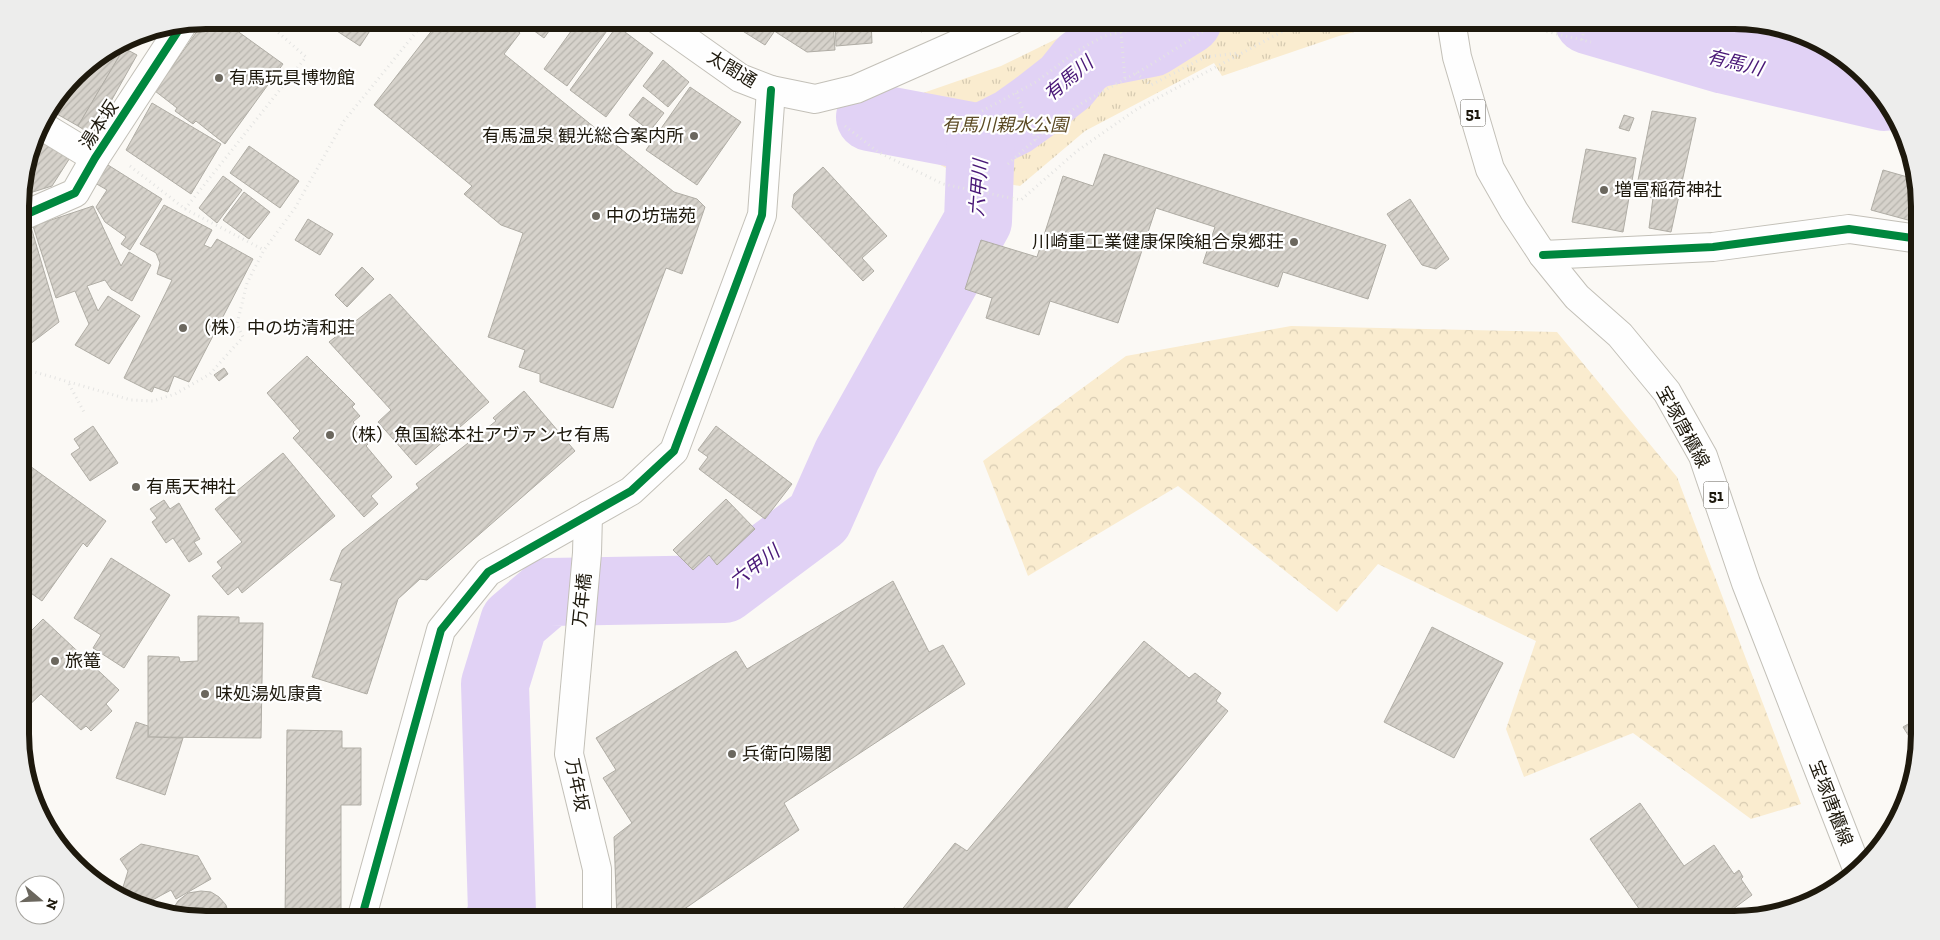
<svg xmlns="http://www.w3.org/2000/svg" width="1940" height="940" viewBox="0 0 1940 940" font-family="'Zilla Slab','Noto Sans JP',serif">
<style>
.forest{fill:url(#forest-crowns)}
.park{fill:url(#park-tufts)}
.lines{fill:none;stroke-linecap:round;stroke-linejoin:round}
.river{stroke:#e1d2f5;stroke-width:68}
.building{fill:url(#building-hatch);stroke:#b0ada5}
.minor-casing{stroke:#c3c0b8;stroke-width:30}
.tertiary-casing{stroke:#c3c0b8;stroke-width:30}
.primary-casing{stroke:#c3c0b8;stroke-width:30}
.path{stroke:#e4e4e2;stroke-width:3;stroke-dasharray:1 4;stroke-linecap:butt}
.minor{stroke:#fefefe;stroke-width:28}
.tertiary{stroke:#fefefe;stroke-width:28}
.primary{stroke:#fefefe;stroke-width:28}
.cycleway-casing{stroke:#fff;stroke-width:11}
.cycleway{stroke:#00873e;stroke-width:8}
.poi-dot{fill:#6b675e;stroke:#fff;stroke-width:2}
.labels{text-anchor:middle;stroke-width:4.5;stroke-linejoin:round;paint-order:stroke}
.shield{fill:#fff;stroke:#625e56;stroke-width:1}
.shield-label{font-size:16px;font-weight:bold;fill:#1e190d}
.street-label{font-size:18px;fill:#1e190d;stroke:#fff}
.poi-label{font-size:18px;fill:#1e190d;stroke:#fff;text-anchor:start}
.park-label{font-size:18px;font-style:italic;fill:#5b4923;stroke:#fff}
.water-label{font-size:19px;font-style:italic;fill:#491877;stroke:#fff}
.rim{fill:none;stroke:#1e190d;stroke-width:6}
</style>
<defs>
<pattern id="forest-crowns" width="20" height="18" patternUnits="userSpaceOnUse" patternTransform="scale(1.25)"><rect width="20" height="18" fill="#faeccf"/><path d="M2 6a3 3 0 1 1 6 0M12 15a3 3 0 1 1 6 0" fill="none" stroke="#d6cab1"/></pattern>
<pattern id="park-tufts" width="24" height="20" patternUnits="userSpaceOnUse" patternTransform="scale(1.25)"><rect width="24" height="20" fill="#faeccf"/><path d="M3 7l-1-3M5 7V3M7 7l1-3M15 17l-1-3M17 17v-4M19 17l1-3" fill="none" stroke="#d6cab1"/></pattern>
<pattern id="building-hatch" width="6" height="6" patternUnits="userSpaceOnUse" patternTransform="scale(1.25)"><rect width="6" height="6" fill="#d6d2cb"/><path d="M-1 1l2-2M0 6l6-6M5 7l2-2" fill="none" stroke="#b7b4ad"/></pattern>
</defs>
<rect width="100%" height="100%" fill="#fbf9f5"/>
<polygon class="forest" points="1291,326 1557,332 1677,477 1801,804 1751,819 1633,733 1524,777 1506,729 1536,641 1378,564 1337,612 1178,486 1028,576 983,461 1126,356"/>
<polygon class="park" points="1095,20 1400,20 1339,36 1222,76 1214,63 1085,131 1020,186 960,175 883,136 897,102 1001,66"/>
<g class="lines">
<g class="river">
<polyline points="1588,20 1725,60 1884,97"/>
<polyline points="870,117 981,138"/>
<polyline points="981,138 1013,122 1034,107 1066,82 1082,62 1095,54 1151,43 1188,20"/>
<polyline points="499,920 502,912 495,684 514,622 549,592 724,589 819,518 847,455 978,221 981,138"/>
</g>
</g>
<g class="building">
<polygon points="205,20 222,20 283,64 225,144 196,121 193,124 175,111 177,108 155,91"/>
<polygon points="320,20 377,20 360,46"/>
<polygon points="440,20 504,20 520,33 504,54 674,192 697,199 705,207 682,274 666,268 613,408 540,382 540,374 519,367 525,350 488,337 523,233 501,225 464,194 472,186 374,105"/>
<polygon points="529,20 557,20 544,38 526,25"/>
<polygon points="579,20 598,20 609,28 567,86 544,69"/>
<polygon points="725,20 755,20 774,32 765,45"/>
<polygon points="757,20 833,20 835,50 807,52"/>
<polygon points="835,20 871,20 872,43 836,46"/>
<polygon points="915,20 945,20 921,32"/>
<polygon points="617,26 653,53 606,117 570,90"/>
<polygon points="123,41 124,48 78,126 50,110 83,66"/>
<polygon points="124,48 137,55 92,135 78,126"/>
<polygon points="663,60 689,82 668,107 643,86"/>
<polygon points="690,87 741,122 697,185 646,150"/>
<polygon points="643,97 664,113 650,131 629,115"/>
<polygon points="152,103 221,144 191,194 126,150"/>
<polygon points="1652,111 1696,118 1671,232 1649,228 1653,198 1635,195"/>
<polygon points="1624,115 1634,118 1629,131 1619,128"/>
<polygon points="37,130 73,153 52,186 20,196"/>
<polygon points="249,146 299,181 280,208 230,173"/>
<polygon points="1586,149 1636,158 1623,232 1572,222"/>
<polygon points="1104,154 1386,245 1368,299 1283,272 1278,287 1203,263 1215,227 1156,208 1118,323 1050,301 1039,335 986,318 992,298 965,289 981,240 1037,257 1063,176 1093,186"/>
<polygon points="108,165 162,199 130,250 121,244 126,237 105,222 96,207 107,190 95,183"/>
<polygon points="823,167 887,236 862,258 874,271 863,281 792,207 794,194"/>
<polygon points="1883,170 1918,180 1919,223 1871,210"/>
<polygon points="223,176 242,190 217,223 199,208"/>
<polygon points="244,192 270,212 249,239 223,220"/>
<polygon points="1410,199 1449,259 1436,269 1422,265 1387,214"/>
<polygon points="164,205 212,230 204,245 211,248 217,239 253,259 189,382 174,376 168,392 154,387 152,392 124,378 172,280 157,274 160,263 156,253 140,244"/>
<polygon points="93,206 121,266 129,252 151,265 132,301 111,289 105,280 87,286 98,311 108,296 140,316 109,364 75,345 89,324 75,291 56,298 33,226"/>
<polygon points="308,219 333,234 320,255 295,240"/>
<polygon points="31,227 59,322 21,351 21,230"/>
<polygon points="362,267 374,279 347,307 335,295"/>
<polygon points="390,294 489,402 416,465 378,422 391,410 329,342"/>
<polygon points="307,356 355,404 352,407 360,416 353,422 370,442 366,446 392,477 371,496 378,504 364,517 293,438 300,431 267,393"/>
<polygon points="224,368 228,374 219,381 214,375"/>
<polygon points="524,391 575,451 427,580 420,579 398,599 367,694 312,677 342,583 330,580 342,550 419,488 416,484 496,421 493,418"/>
<polygon points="93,426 118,463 90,481 71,454 80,448 74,439"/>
<polygon points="716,426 792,484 765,519 699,469 708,457 698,450"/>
<polygon points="283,453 335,516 242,593 238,587 228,595 212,576 222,568 217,562 242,542 215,509"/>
<polygon points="30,466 106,521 87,547 83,543 42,601 21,586 21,478"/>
<polygon points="726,499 755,529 717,565 709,555 693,570 673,550"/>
<polygon points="164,500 170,509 179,503 200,539 194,542 202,554 189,562 173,538 166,543 152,522 157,518 150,509"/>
<polygon points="111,558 170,595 124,668 93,648 101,635 74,618"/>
<polygon points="893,581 929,652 943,645 965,684 784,803 799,830 677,914 681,920 617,920 614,837 632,823 603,778 616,770 596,738 736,651 747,669"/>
<polygon points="198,616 239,617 239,623 263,623 261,738 148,737 148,656 179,657 180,662 198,661"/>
<polygon points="43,619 119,690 106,704 112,711 91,731 86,726 81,730 41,694 22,712 21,638 23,639"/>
<polygon points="1432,627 1503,663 1454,758 1384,722"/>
<polygon points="1144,641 1189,678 1195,673 1221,693 1216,701 1228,711 1057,920 883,920 894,908 900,912 955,843 967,851"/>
<polygon points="1920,717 1920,735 1917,749 1903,727"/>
<polygon points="136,722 148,726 148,737 183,738 165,795 116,778"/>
<polygon points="287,730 342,731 342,748 361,748 361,805 341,805 341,920 285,920"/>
<polygon points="1640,803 1684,866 1714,845 1734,874 1739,870 1743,877 1741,879 1752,895 1718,920 1647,920 1590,839"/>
<polygon points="141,844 198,856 211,879 176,899 171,890 145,904 142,898 133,903 124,901 120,897 128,871 120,859"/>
<polygon points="201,891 211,892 219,897 226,905 230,920 205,920 171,912 178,901 188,893"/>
</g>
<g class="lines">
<g class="minor-casing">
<g id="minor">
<polyline points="39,124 95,158"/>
<polyline points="20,217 75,193 95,158 182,25"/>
<polyline points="1543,255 1713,247 1849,229 1919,239"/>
<polyline points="588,515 587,553 569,754 597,869 597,920"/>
</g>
</g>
<g class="tertiary-casing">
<g id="tertiary">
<polyline points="658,20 740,78 771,90 815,99 856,89 1012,20"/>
<polyline points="361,920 441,630 488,572 631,491 674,451 762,215 771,90"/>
</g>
</g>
<g class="primary-casing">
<polyline id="primary" points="1451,20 1457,57 1490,169 1514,211 1543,255 1577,297 1620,335 1667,392 1703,456 1746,583 1858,871"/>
</g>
<g class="path">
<polyline points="1201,20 1204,30"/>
<polyline points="1498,20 1591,42"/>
<polyline points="1121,32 1125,79"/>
<polyline points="1582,40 1586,20"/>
<polyline points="1136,73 1151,85 1205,57 1239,53"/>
<polyline points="1016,93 1036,140"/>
<polyline points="982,111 1036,82 1077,51 1104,36 1127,31 1151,20"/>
<polyline points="845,126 878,152 943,184 1021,200 1077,151 1137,109 1304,20"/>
<polyline points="1008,164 1053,124 1082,103 1147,67 1221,20"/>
<polyline points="130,166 185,209 306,57 264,20"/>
<polyline points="185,209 264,250"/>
<polyline points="21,368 131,400 153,401 175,394 210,374 243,337 237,324 247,283 264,250 295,208 344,121 426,20"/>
<polyline points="69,384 85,414"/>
</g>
<use href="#minor" class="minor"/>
<use href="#tertiary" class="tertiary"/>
<use href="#primary" class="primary"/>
<g class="cycleway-casing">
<g id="cycleway">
<polyline points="20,217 75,193 95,158 182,25"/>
<polyline points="1543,255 1713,247 1849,229 1919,239"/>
<polyline points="361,920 441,630 488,572 631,491 674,451 762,215 771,90"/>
</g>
</g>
<use href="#cycleway" class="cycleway"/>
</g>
<g class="poi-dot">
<circle cx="219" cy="78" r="5"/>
<circle cx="694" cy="136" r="5"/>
<circle cx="1604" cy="190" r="5"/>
<circle cx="596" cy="216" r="5"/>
<circle cx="1294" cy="242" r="5"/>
<circle cx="183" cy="328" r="5"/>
<circle cx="330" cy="435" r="5"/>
<circle cx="136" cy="487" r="5"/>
<circle cx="55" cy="661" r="5"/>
<circle cx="205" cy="694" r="5"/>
<circle cx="732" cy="754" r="5"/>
</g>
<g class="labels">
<g class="shield">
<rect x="1460.5" y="99.5" width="25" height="27" rx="4"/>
<rect x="1703.5" y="481.5" width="25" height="27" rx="4"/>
</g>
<g class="shield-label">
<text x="1473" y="119">51</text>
<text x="1716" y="501">51</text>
</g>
<g class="street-label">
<text transform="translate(732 69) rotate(31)" y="6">太閤通</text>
<text transform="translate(99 125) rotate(-57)" y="6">湯本坂</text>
<text transform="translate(1683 427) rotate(61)" y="6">宝塚唐櫃線</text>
<text transform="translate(582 600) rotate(-84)" y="6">万年橋</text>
<text transform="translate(577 785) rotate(78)" y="6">万年坂</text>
<text transform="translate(1831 803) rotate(69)" y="6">宝塚唐櫃線</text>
</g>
<g class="poi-label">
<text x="229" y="84">有馬玩具博物館</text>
<text x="684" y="142" text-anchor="end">有馬温泉 観光総合案内所</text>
<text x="1614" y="196">増冨稲荷神社</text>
<text x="606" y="222">中の坊瑞苑</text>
<text x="1284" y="248" text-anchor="end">川崎重工業健康保険組合泉郷荘</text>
<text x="193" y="334">（株）中の坊清和荘</text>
<text x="340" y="441">（株）魚国総本社アヴァンセ有馬</text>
<text x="146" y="493">有馬天神社</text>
<text x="65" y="667">旅篭</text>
<text x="215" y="700">味処湯処康貴</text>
<text x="742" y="760">兵衛向陽閣</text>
</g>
<g class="park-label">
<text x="1005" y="131">有馬川親水公園</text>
</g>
<g class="water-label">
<text transform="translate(1735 62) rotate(14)" y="7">有馬川</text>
<text transform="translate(1068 78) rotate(-40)" y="7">有馬川</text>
<text transform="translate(978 188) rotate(-86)" y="7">六甲川</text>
<text transform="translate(754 566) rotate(-37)" y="7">六甲川</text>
</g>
</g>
<path d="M0 0H1940V940H0ZM206 29H1734A177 177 0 0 1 1911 206V734A177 177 0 0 1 1734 911H206A177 177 0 0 1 29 734V206A177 177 0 0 1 206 29Z" fill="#ededec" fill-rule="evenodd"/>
<path class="rim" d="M206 29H1734A177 177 0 0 1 1911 206V734A177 177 0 0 1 1734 911H206A177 177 0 0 1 29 734V206A177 177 0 0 1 206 29Z"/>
<g transform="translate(40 900) rotate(109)"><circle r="24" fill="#ffffff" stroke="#a5a39e"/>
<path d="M0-4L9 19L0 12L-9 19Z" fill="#6b675e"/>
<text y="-8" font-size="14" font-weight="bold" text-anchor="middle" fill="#1e190d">N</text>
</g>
</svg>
